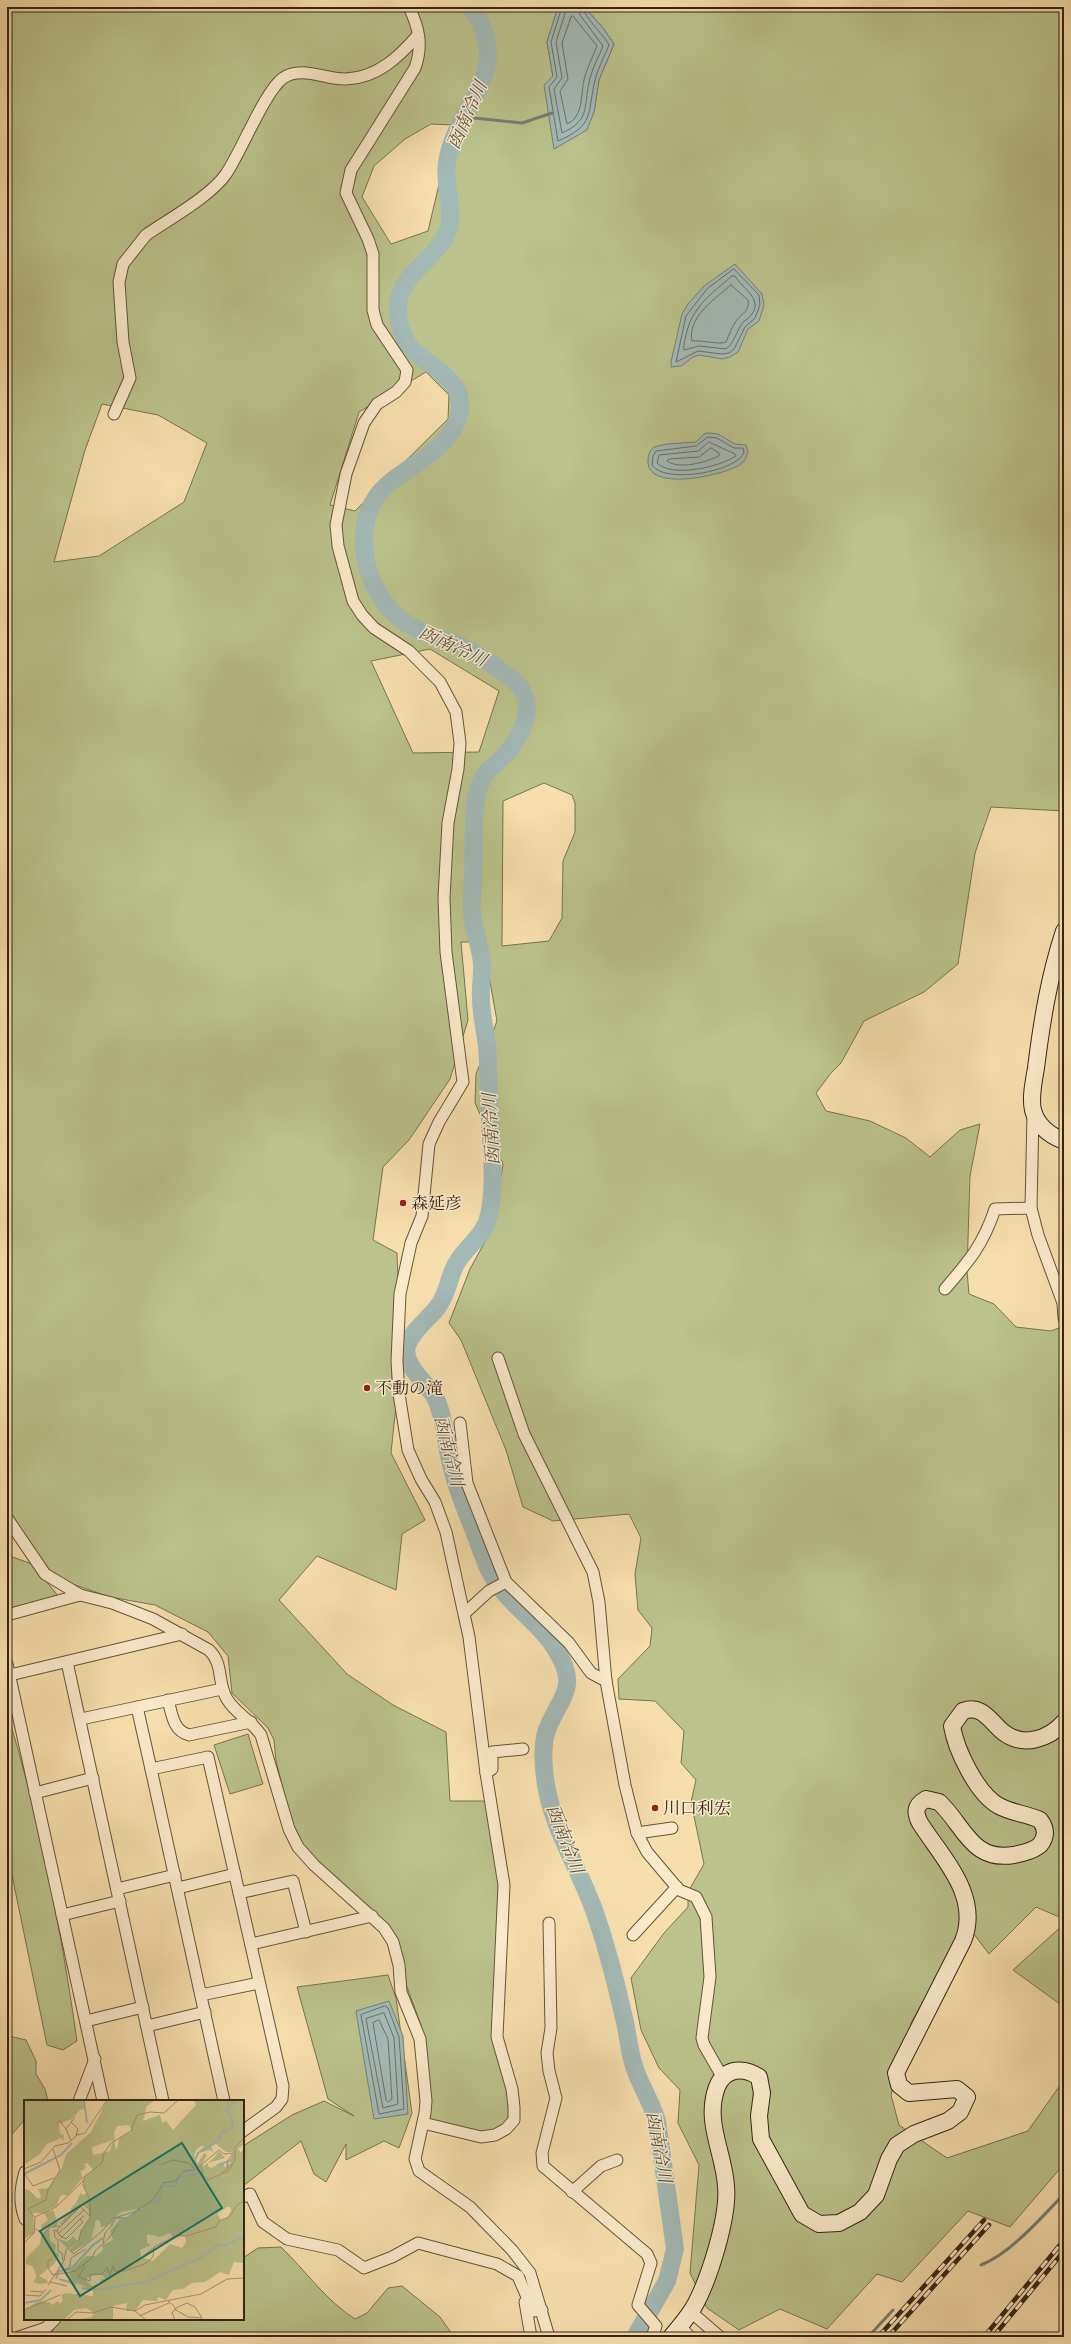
<svg xmlns="http://www.w3.org/2000/svg" width="1071" height="2344" viewBox="0 0 1071 2344" font-family="'IM FELL Double Pica','Noto Serif JP',serif">
<style>
.green{fill:#bbc28b;stroke:#777450;fill-rule:evenodd}
.water{fill:#a3b9b6;stroke:#767e75}
.lines{fill:none;stroke-linecap:round;stroke-linejoin:round}
.shore{stroke:#6b6f65;stroke-width:1}
.stream{stroke:#767e75;stroke-width:3}
.river{stroke:#a3b9b6;stroke-width:18}
.street-casing{stroke:#64543a;stroke-width:13}
.secondary-casing{stroke:#332514;stroke-width:18}
.street{stroke:#faeaca;stroke-width:11}
.secondary{stroke:#faeaca;stroke-width:16}
.rail-casing{stroke:#332514;stroke-width:4.5}
.rail{stroke:#faeaca;stroke-width:3;stroke-dasharray:9;stroke-linecap:butt}
.poi-dot{fill:#8f2418;stroke:#faeaca;stroke-width:1.5}
.labels{text-anchor:middle;stroke-width:3;stroke-linejoin:round;paint-order:stroke}
.poi-label{font-size:17px;fill:#332514;stroke:#faeaca;text-anchor:start}
.water-label{font-size:18px;font-style:italic;fill:#555145;stroke:#faeaca}
.inset-river{fill:none;stroke:#a3b9b6;stroke-width:2}
.inset-road{fill:none;stroke:#a99570;stroke-width:1}
.view{fill:#0f766e;fill-opacity:0.15;stroke:#0f766e;stroke-width:2}
.inset-edge{fill:none;stroke:#332514;stroke-width:2}
</style>
<rect width="100%" height="100%" fill="#f7dfad"/>
<filter id="stains"><feTurbulence type="fractalNoise" baseFrequency=".005" numOctaves="4"/><feColorMatrix values="0 0 0 0 .2 0 0 0 0 .09 0 0 0 0 .02 0 0 0 .5 -.17"/></filter>
<radialGradient id="worn" r=".72"><stop offset=".6" stop-color="#630" stop-opacity="0"/><stop offset="1" stop-color="#630" stop-opacity=".3"/></radialGradient>
<g class="green">
<path d="M7,7H558L547,42L553,77L594,112L599,80L614,44L603,28L587,10V7H1064V734L1059,740L1064,780V811L991,807L975,853L958,964L924,992L864,1021L841,1063L831,1073L816,1093L826,1111L870,1121L906,1138L930,1157L960,1130L980,1124L970,1176L967,1271L969,1294L994,1304L1016,1327L1051,1331L1064,1326V1919L1036,1907L989,1954L967,1925L912,2021L891,2095L899,2125L947,2158L1028,2131L1063,2081L1064,2072V2164L1010,2227L968,2211L902,2282L877,2274L827,2329L780,2309L739,2330L707,2308L690,2273L699,2165L678,2123L680,2090L659,2068L641,2030L631,1978L664,1933L688,1907V1892L704,1864L691,1802L696,1780L681,1763L684,1731L655,1701L619,1699L618,1679L650,1646L652,1628L638,1610L635,1574L641,1538L629,1514L553,1521L523,1507L506,1450L461,1340L449,1323L470,1269L493,1227L503,1164L475,1103L476,1074L497,1021L483,942H461L468,1020L450,1079L409,1140L383,1167L373,1240L397,1253L401,1358L391,1453L425,1520L402,1534L396,1590L317,1556L279,1600L347,1674L393,1705L446,1732L450,1801H486L499,1880L497,2045L509,2096L508,2123L481,2137L424,2117L421,2025L386,1930L298,1847L276,1761L274,1740L268,1728L232,1693L228,1656L208,1632L155,1605L110,1597L49,1576L7,1521ZM431,124L453,125L428,231L391,244L362,197L374,166L405,139ZM426,372L449,395L448,419L355,511L330,505L359,412ZM102,404L158,415L207,443L184,502L99,556L54,562L85,450ZM430,649L499,691L479,752L413,753L371,661ZM544,783L572,795L575,803V832L563,861L562,918L549,941L502,946L503,801Z"/>
<polygon points="7,1555 32,1564 59,1597 7,1613"/>
<path d="M7,1712C40,1820 61,1929 77,2041L63,2050L47,2045L7,1851Z"/>
<polygon points="248,1734 263,1784 230,1794 214,1745"/>
<polygon points="1064,1924 1064,2007 1013,1970"/>
<polygon points="388,1975 396,1998 412,2113 399,2148 384,2141 346,2160 346,2144 326,2182 314,2174 301,2141 243,2186 243,2146 292,2115 324,2101 354,2116 328,2099 297,1987"/>
<polygon points="9,2036 26,2040 36,2061 36,2074 45,2089 48,2101 25,2101 25,2119 7,2140 7,2037"/>
<path d="M281,2247C306,2271 325,2300 355,2319L367,2313L388,2288L402,2286L440,2317L454,2337H51V2334L59,2319H243V2258L258,2248Z"/>
</g>
<g class="water">
<polygon points="558,7 587,7 587,10 603,28 614,44 599,80 594,112 587,130 554,149 544,85 553,76 547,42"/>
<polygon points="735,264 762,294 764,305 759,321 748,329 738,352 730,357 722,359 699,355 693,357 681,366 671,367 671,362 682,314 688,304 704,286"/>
<path d="M708,433L718,434L735,444L746,445L748,451C747,456 745,461 741,464C726,475 647,493 648,461C648,455 650,450 654,447L667,444L696,442L704,434Z"/>
<polygon points="389,2001 403,2036 408,2114 374,2119 356,2011"/>
</g>
<g class="lines">
<g class="shore">
<path d="M562,7L551,42L557,77L549,87L558,141C595,125 587,114 595,80C598,68 604,57 609,45C604,35 583,16 583,7"/>
<path d="M567,7L556,42L562,78L554,89L562,133C592,120 583,104 590,78C593,67 599,56 603,46L580,15L578,7"/>
<path d="M573,16L597,46C593,56 588,66 585,76C580,92 585,116 567,124L560,91L568,79L562,43L571,17Z"/>
<polygon points="734,269 759,295 760,305 755,318 745,327 734,349 729,353 722,354 698,351 676,362 686,316 707,289"/>
<path d="M732,276H735C742,288 763,299 752,314C749,319 743,321 741,325C736,333 734,343 726,349L699,346L684,350C683,346 685,340 686,335C692,307 711,294 732,276Z"/>
<path d="M731,285L748,300C750,311 742,313 736,321C732,327 729,335 726,342C720,345 701,340 692,341C687,317 716,298 731,285Z"/>
<path d="M708,437L717,438L734,448H743L744,452C739,471 665,485 652,465L653,456L656,451L696,446Z"/>
<path d="M709,442L735,454L736,456C719,467 673,478 657,463L659,455L698,451Z"/>
<path d="M711,448L719,453V456C706,462 680,470 667,461L669,459L699,457Z"/>
<polygon points="385,2006 388,2008 399,2037 404,2109 379,2114 361,2015"/>
<polygon points="384,2013 394,2038 398,2104 383,2108 366,2019"/>
<polygon points="379,2020 388,2039 392,2099 388,2102 386,2100 373,2023"/>
</g>
<g class="stream">
<polyline points="464,117 522,123 552,113"/>
<path d="M981,2265C1011,2253 1041,2218 1064,2194"/>
<polyline points="868,2337 893,2310"/>
</g>
<path class="river" d="M471,7C517,72 456,102 447,163C443,187 457,213 446,235C433,261 403,273 398,303C396,317 402,338 411,348C432,370 474,383 456,423C431,477 355,469 365,554C368,585 389,617 418,630C432,637 448,640 463,647C477,654 491,663 504,673C513,679 524,689 526,701C530,720 517,741 505,755C500,761 493,766 487,772C475,787 474,810 474,829C473,846 474,862 473,878C473,890 471,902 472,914C474,930 480,946 482,962C483,974 480,986 481,998C481,1014 485,1030 487,1046C489,1070 488,1094 490,1118C491,1150 496,1183 489,1215C485,1236 466,1246 456,1264C447,1281 449,1292 437,1308C428,1319 411,1332 407,1346C402,1365 426,1382 435,1397C444,1415 445,1437 449,1456C455,1484 465,1509 476,1536C480,1547 484,1559 489,1570C506,1604 540,1621 558,1653C579,1689 559,1698 547,1730C542,1744 543,1763 545,1778C551,1827 579,1867 595,1913C607,1947 616,1983 624,2018C628,2034 629,2051 634,2066C640,2085 651,2101 657,2121L675,2249L667,2281L635,2337"/>
<g class="street-casing">
<g id="street">
<path d="M409,7C419,28 423,45 415,68L351,170L346,193L368,239L373,254V310L377,325L407,370L405,382L396,392L377,404L364,423L346,474L336,525L338,546L353,601L362,615L374,628L409,651L440,682L456,712L460,743L458,769L448,823L444,898L446,952L463,1082L439,1122L429,1144L422,1216L411,1243L400,1294L397,1361L399,1394L408,1450L421,1479L435,1502L446,1532L469,1637L486,1773L504,1885L497,2037L512,2089L514,2107V2120L506,2129L495,2135L481,2137L423,2123"/>
<path d="M114,414L130,378L123,342L119,282L123,264L146,235C169,219 211,196 226,174C241,152 265,91 283,78C302,65 326,80 346,79C377,78 399,57 418,35"/>
<polyline points="1033,1114 1031,1208 1038,1235 1063,1303 1064,1318"/>
<path d="M945,1289C969,1261 983,1245 995,1209L1031,1208"/>
<polyline points="498,1358 524,1434 593,1572 599,1602 606,1681 625,1785 637,1833 647,1852 679,1890 696,1897 706,1917 710,1977 702,2038 704,2045 723,2078"/>
<polyline points="460,1423 467,1483 506,1582 569,1643 591,1673 606,1681"/>
<path d="M7,1518L45,1574L80,1595L112,1603L153,1619L209,1650C224,1664 217,1683 227,1699C236,1714 251,1720 261,1735L289,1829L298,1847L314,1865L384,1928L393,1942L399,1965L401,1992L420,2039L426,2101L425,2113L415,2159L419,2171L470,2207L512,2250L530,2273L549,2337"/>
<polyline points="465,1613 489,1591 506,1582"/>
<polyline points="7,1615 80,1595"/>
<polyline points="67,1662 163,2101"/>
<polyline points="7,1664 103,2101"/>
<polyline points="10,1675 182,1634"/>
<path d="M168,1700C172,1714 173,1731 189,1735L251,1722"/>
<polyline points="137,1707 151,1769 208,1757 283,2086 282,2099 276,2107 243,2131"/>
<polyline points="81,1719 222,1689"/>
<polyline points="151,1769 224,2101"/>
<polyline points="486,1773 492,1769 492,1752 523,1749"/>
<polyline points="35,1793 93,1778"/>
<polyline points="637,1833 672,1828"/>
<polyline points="178,1888 235,1874"/>
<polyline points="117,1889 175,1875"/>
<polyline points="239,1893 293,1881 306,1932"/>
<polyline points="62,1915 120,1901"/>
<polyline points="549,1923 551,2028 547,2053 549,2071 556,2098 542,2153 543,2166 647,2254 651,2263 638,2305 656,2326 652,2337"/>
<polyline points="633,1935 677,1887"/>
<polyline points="251,1944 372,1916"/>
<polyline points="201,1995 259,1983"/>
<polyline points="86,2021 143,2007"/>
<polyline points="147,2026 205,2012"/>
<polyline points="79,2101 95,2059"/>
<path d="M25,2172C20,2189 19,2203 25,2219"/>
<polyline points="572,2192 601,2166 617,2160"/>
<polyline points="243,2197 250,2194 263,2222 287,2239 338,2250 364,2268 392,2257 418,2243 497,2264 518,2276 533,2311 542,2310"/>
<polyline points="525,2302 531,2337"/>
<polyline points="691,2312 720,2337"/>
<polyline points="680,2326 690,2337"/>
<polyline points="19,2337 46,2328 55,2319"/>
</g>
</g>
<g class="secondary-casing">
<g id="secondary">
<path d="M1064,931C1049,977 1042,1020 1036,1068C1034,1080 1030,1098 1033,1110C1037,1126 1049,1135 1064,1141"/>
<path d="M671,2337C680,2326 690,2315 696,2303C710,2276 729,2216 726,2186C724,2153 704,2121 717,2087C725,2067 744,2067 759,2077L762,2093L759,2116L761,2139L802,2214L819,2224L839,2223L860,2212L876,2195L889,2159L897,2145L914,2134L948,2121L960,2112L967,2097L957,2089L909,2093L899,2085L896,2073L963,1941C981,1896 943,1859 920,1823C915,1813 914,1806 926,1799L939,1802C964,1825 971,1862 1014,1855C1023,1853 1033,1851 1040,1845C1047,1836 1046,1828 1040,1820C1027,1814 1012,1813 999,1806C977,1794 956,1750 952,1726L963,1711C982,1704 990,1721 1003,1732C1023,1748 1049,1739 1064,1722"/>
</g>
</g>
<use href="#street" class="street"/>
<use href="#secondary" class="secondary"/>
<g class="rail-casing">
<g id="rail">
<polyline points="878,2337 984,2220"/>
<polyline points="888,2337 989,2225"/>
<polyline points="984,2337 1064,2240"/>
<polyline points="993,2337 1064,2251"/>
</g>
</g>
<use href="#rail" class="rail"/>
</g>
<g class="poi-dot">
<circle cx="403" cy="1203" r="4"/>
<circle cx="367" cy="1388" r="4"/>
<circle cx="655" cy="1808" r="4"/>
</g>
<g class="labels">
<g class="poi-label">
<text x="411" y="1209">森延彦</text>
<text x="375" y="1394">不動の滝</text>
<text x="663" y="1814">川口利宏</text>
</g>
<g class="water-label">
<text transform="translate(467 115) rotate(-66)" y="6">函南冷川</text>
<text transform="translate(453 646) rotate(25)" y="6">函南冷川</text>
<text transform="translate(491 1129) rotate(-93)" y="6">函南冷川</text>
<text transform="translate(449 1451) rotate(76)" y="6">函南冷川</text>
<text transform="translate(565 1839) rotate(69)" y="6">函南冷川</text>
<text transform="translate(659 2147) rotate(80)" y="6">函南冷川</text>
</g>
</g>
<g transform="translate(24 2100)">
<rect width="220" height="220" fill="#f7dfad"/>
<path d="M0,0H61V3L60,9L56,10L48,19L35,24L36,34L40,35L39,41L37,38L23,44L16,54L0,65ZM83,0H131L123,6L119,21L136,15L138,23L142,21L149,30L172,5L170,0H220V44L214,49L217,53L220,48V163L210,162L205,175L196,172L181,182L168,183L159,189L149,190L142,200L134,197L133,201L119,200L111,211H102L103,203L89,206V220H51L68,217L70,213L62,208L50,210L40,220H0V210L13,202H26L28,205L34,201L36,204L39,200L37,195L42,193L69,196V190L48,181L45,173L62,156H72L79,150L78,145L89,140L86,131L95,120L106,117L119,108L97,112L82,126L77,127L76,121L72,120L67,140L47,153L46,149L54,142L57,131L66,119L64,106L60,104L37,125L36,123L49,111L46,109L52,103L57,92L58,95L63,93L60,88V77L69,70L63,63L60,64L62,67L60,70L56,71L59,78L43,96L40,94L36,96L33,105L18,113H9L10,133L0,139V89L5,90L14,99L17,97L14,89L24,88L38,68L42,54L67,32ZM93,26L104,25L107,28V32L95,38L93,49L91,47L90,32ZM89,40L86,51L69,55L68,47ZM192,44L202,52H209L206,64H203L201,68L199,62L187,68L184,66V63L201,58L195,51L190,58L180,66L178,64L183,55L180,53L173,65L170,56L172,50L177,46H180L176,51L178,52L186,50L189,53L187,45ZM203,107H206L207,111L204,117L197,120L193,114ZM146,133L149,138L161,136L162,142L158,148L146,144L129,161L117,157L116,150L127,145L123,143V134L136,137ZM70,175H78L82,180L77,179L76,184L68,186L63,182V178ZM29,110L34,123L32,126L24,125L20,129L17,128V125L24,120L20,113ZM25,129L26,141L32,145L31,152L35,154L34,157L30,164L15,176L23,180L24,183L15,184L9,182L12,178V174L8,166L2,164V158L16,144L17,135ZM49,136L53,141L43,148L33,138L43,142Z" fill="#bbc28b" fill-rule="evenodd"/>
<path class="inset-river" d="M60,0L63,23M193,65L206,61L210,56M0,74L37,55L48,43M126,103L135,101L138,86H151L154,78L175,73L171,60L174,53L194,41L198,32L208,28L209,22L202,9L213,0M87,125L92,118H103L117,109M32,179L35,171L47,169L69,145L79,138M35,179L52,184M58,188L70,190L122,182L178,157L194,145H202L215,138L220,140M0,203L17,200L27,190"/>
<path class="inset-road" d="M35,20L42,29L51,17M47,22L54,29L52,36M42,29L47,41M137,65L148,60L164,63L171,69M177,66L179,75L184,80L204,71L211,60V47L220,38M0,69L17,62L31,46L44,43L53,35L61,33L83,0M0,73L9,86L30,78M57,107L66,116M60,116L56,119L59,122L42,139L35,135L33,130L59,104L64,108M11,117L32,107L59,81M10,128L19,134L26,127L36,126M33,131L30,130L31,137L34,141V151L38,153L39,161M34,134L60,110M37,138L56,119M0,143L10,133L11,118L4,109L22,100L24,90L36,70L29,49M79,143L81,133L89,124M45,149L50,154L76,133L90,118L110,112L130,99L139,83L151,81L160,71L171,70L195,50L200,54L209,53L203,62L204,67L198,73M28,159L24,161V168L29,175M116,159L129,148M59,165L68,158L71,151L85,138L95,124M39,171L46,167L47,158L62,149M29,175L51,171L59,165L61,167L54,177L66,181V175L78,174L83,167L86,176L89,166L91,171L96,172L121,164L129,157L130,147L154,135L162,136L192,127L195,121L205,117L213,105L220,101M26,182L43,186M24,185L40,161L42,150L55,140L57,131L66,118V100L59,85L60,77L78,63L80,53L87,43L107,31L113,15L126,12L140,13L154,0M6,191L19,192M0,195L16,196L22,189M144,201L149,205L150,206L151,208V210H152L164,217L178,218L171,207L163,203L154,207L151,209L148,213L151,220M0,210L36,195M111,211L122,220M115,216L145,203M43,220L52,212L69,213L87,207L111,211L121,205L177,194L203,179L220,178"/>
<path class="view" d="M158,43L198,108L56,196L16,131Z"/>
<rect width="220" height="220" class="inset-edge"/>
</g>
<rect width="1071" height="2344" fill="none" stroke="#f7dfad" stroke-width="24"/>
<rect x="8" y="8" width="1055" height="2328" fill="none" stroke="#332514" stroke-width="2"/>
<rect x="12" y="12" width="1047" height="2320" fill="none" stroke="#332514"/>
<rect width="100%" height="100%" filter="url(#stains)"/>
<rect width="100%" height="100%" fill="url(#worn)"/>
</svg>
